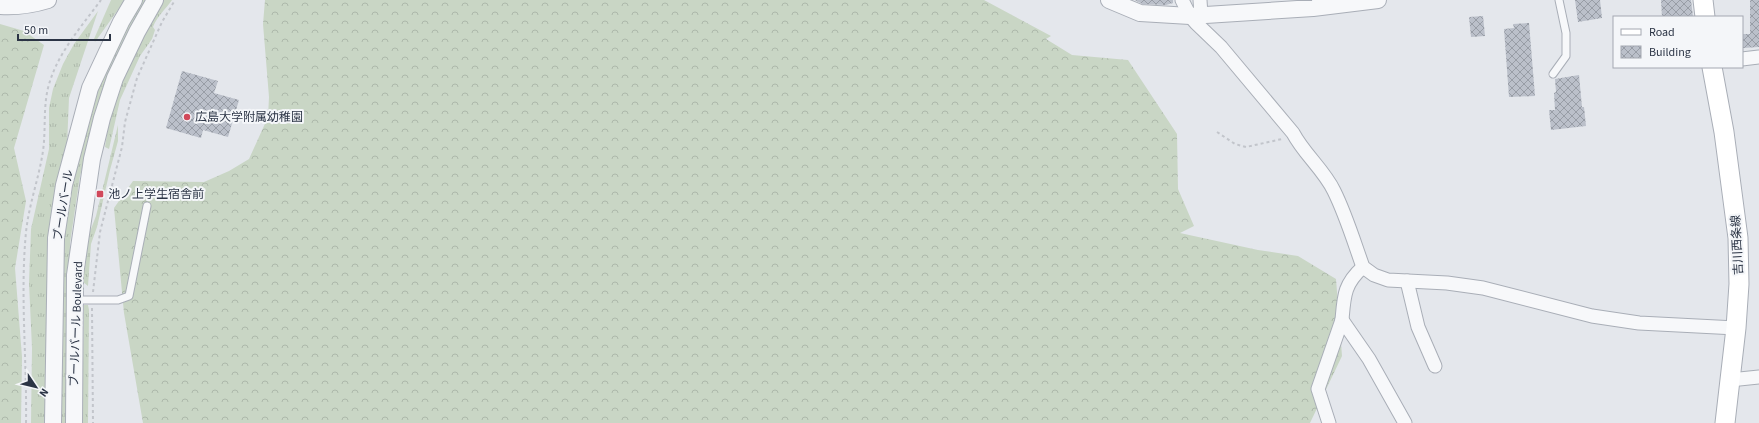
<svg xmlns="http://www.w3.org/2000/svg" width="1759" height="423" viewBox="0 0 1759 423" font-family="'Source Sans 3','Noto Sans JP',sans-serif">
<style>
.grass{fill:url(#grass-tufts)}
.forest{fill:url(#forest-crowns)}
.building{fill:url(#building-cross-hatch)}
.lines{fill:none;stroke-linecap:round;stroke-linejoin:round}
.service-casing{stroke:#a9aeb7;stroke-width:9}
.minor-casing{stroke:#a9aeb7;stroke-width:15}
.tertiary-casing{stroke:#a9aeb7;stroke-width:18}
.secondary-casing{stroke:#a9aeb7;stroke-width:21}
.path{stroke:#c2c5cb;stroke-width:2;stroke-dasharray:3 3;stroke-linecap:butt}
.service{stroke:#f7f8fa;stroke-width:7}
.minor{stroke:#f7f8fa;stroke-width:13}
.tertiary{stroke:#f7f8fa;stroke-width:16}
.secondary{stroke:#fff;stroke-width:19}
.poi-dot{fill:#d1495b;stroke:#f4f6f9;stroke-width:1.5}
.labels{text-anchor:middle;stroke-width:4;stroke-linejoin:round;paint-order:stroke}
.poi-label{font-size:12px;fill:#2b3445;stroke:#f4f6f9;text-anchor:start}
.street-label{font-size:12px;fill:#2b3445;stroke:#f4f6f9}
</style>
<defs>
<pattern id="grass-tufts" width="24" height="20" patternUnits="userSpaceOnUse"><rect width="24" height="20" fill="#c9d6c5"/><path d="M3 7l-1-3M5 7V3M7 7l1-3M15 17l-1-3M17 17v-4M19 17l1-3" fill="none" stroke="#adb8ab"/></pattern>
<pattern id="forest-crowns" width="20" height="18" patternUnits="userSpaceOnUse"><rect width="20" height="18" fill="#c9d6c5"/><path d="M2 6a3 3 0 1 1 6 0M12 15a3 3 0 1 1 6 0" fill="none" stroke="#adb8ab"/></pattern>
<pattern id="building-cross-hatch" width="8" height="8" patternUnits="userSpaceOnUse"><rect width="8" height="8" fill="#bbc0ca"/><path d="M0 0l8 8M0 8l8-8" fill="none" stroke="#989da6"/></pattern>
</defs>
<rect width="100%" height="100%" fill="#e4e7ec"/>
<g class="grass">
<polygon points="111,0 125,0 95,42 94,39"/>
<path d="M140,0H148L99,106L80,176L70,243L68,423H61C64,371 59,318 62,265C67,200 79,131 105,71C116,47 129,24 140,0Z"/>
<path d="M164,0H172C166,9 157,16 153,27L155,30L152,39L140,56L120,100L109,149L105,147C107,135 108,123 112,111C122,72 143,34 164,0Z"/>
<polygon points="98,11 69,98 67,146 46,423 31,423 32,348 29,283 31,229 49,149 49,108 53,89 63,64 74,44"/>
<polygon points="118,125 118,141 110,170 97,227 91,244 88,286 83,282 84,247 96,216"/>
<polygon points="84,305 88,305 89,310 88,423 82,423"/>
</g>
<g class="forest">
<polygon points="265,0 984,0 1051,36 1046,39 1072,55 1128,60 1177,134 1178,189 1194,226 1180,233 1258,250 1298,256 1336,279 1342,356 1310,423 143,423 124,313 114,208 133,181 204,182 229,171 249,159 268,117 269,97 263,24"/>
<polygon points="0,24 24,31 44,45 14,148 26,201 15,268 22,357 21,423 0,423"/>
</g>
<g class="building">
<polygon points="1135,0 1173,0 1173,3 1166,5 1142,4"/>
<polygon points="1575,0 1600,0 1602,18 1578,22"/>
<polygon points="1661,0 1691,0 1693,17 1662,17"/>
<polygon points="1750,0 1759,0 1759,47 1743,48 1742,34 1750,34"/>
<polygon points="1483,16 1485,36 1471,37 1469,17"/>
<polygon points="1529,23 1535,96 1509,97 1504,29 1514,28 1513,24"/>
<polygon points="182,71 218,81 214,93 239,100 228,137 203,130 201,138 166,128"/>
<polygon points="1579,75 1582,107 1584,107 1586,126 1551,130 1549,110 1555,110 1554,93 1556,92 1555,79"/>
</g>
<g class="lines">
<g class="service-casing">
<g id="service">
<polyline points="1553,74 1566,56 1566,33 1559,0"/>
<polyline points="75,300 118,300 129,296 147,206"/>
</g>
</g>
<g class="minor-casing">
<g id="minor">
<path d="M1182,0L1190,16L1196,23L1221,47L1293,133C1304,154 1324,170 1334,191C1346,215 1354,242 1363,267L1374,275L1388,280L1447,283L1483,288L1592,316L1639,323L1736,328"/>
<polyline points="1200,0 1201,15"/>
<polyline points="1742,59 1759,57"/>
<polyline points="1407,281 1418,327 1435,366"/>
<path d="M1342,320C1344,296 1344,284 1363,267"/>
<polyline points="1730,380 1759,377"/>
<polyline points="1329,423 1318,389 1342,320 1369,359 1405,423"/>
</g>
</g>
<g class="tertiary-casing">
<g id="tertiary">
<polyline points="1109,0 1140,13 1190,16 1313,8 1378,0"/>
<path d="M0,6C17,7 32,5 48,0"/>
<polyline points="53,423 56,238 64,185 90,88 121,22 134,0"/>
<polyline points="74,423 75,275 92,159 102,118 115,78 137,32 155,0"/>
</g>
</g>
<g class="secondary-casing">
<g id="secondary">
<polyline points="1703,0 1705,17"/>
<polyline points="1712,67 1724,132 1738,238 1739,284 1736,328 1725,423"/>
</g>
</g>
<g class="path">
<polyline points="1217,132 1235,144 1246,147 1282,139"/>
<polyline points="93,292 100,232 122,147 125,122 137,78 162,22 175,0"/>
<polyline points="92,308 93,423"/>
<path d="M26,423C27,359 20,295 26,232C29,204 39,178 43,151C46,130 43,109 48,88C56,55 81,27 101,0"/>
</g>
<use href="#service" class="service"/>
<use href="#minor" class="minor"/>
<use href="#tertiary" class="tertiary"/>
<use href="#secondary" class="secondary"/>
</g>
<g class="poi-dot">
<circle cx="187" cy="117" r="4"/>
<rect x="96" y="190" width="8" height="8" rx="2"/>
</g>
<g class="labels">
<g class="poi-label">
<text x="195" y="121">広島大学附属幼稚園</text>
<text x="108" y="198">池ノ上学生宿舎前</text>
</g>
<g class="street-label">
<text transform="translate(63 205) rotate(-81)" y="4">ブールバール</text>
<text transform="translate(1737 245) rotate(-93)" y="4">吉川西条線</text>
<text transform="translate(76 324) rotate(-88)" y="4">ブールバール Boulevard</text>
</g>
</g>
<rect x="1613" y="16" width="130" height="52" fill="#f4f6f9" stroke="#a4a8b1"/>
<rect x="1621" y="29" width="20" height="6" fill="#ffffff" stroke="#a4a8b1"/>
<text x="1649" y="36" font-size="12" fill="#2b3445">Road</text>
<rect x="1621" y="46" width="20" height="12" fill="url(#building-cross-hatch)" stroke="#a4a8b1"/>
<text x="1649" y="56" font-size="12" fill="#2b3445">Building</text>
<g transform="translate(36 387) rotate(125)" stroke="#f4f6f9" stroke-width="3" paint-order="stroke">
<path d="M0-3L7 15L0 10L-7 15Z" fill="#2b3445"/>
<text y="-6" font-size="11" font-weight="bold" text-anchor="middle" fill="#2b3445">N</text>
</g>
<path d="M18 34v6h92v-6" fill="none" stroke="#2b3445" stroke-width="2"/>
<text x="24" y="34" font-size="12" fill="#2b3445" stroke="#f4f6f9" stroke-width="3" paint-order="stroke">50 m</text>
</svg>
